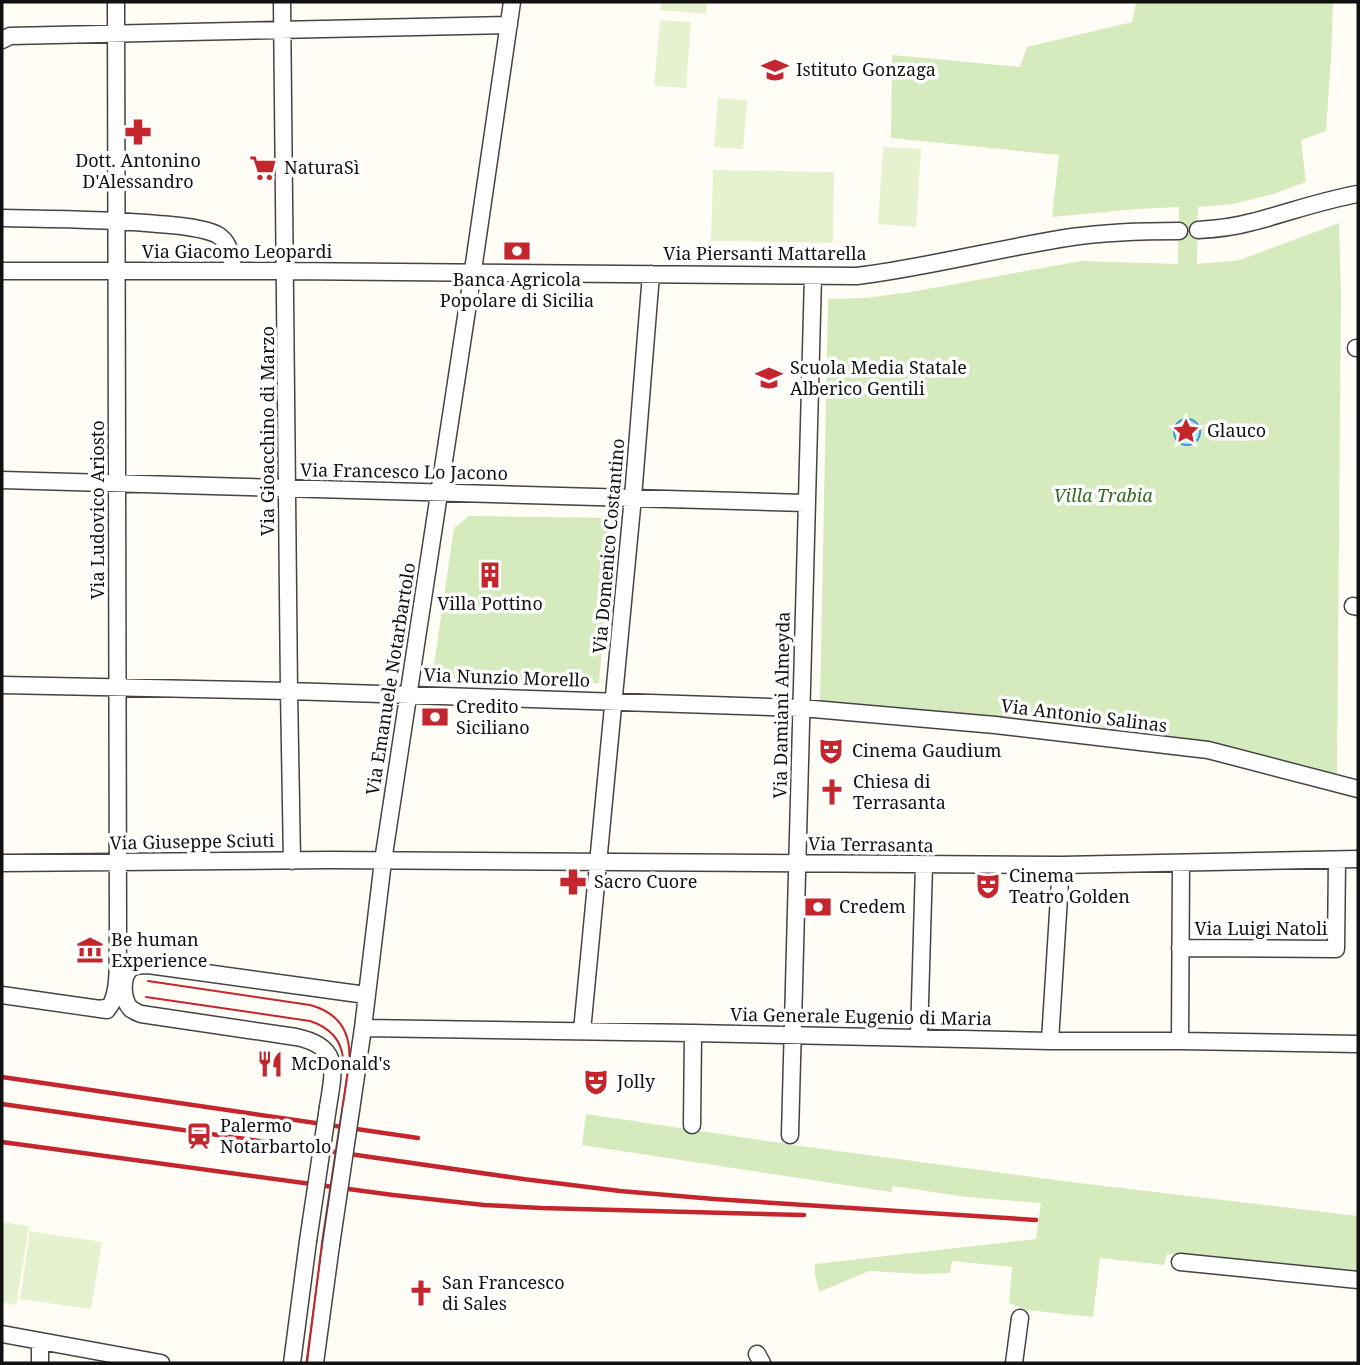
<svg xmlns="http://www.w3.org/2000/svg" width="1360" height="1365" viewBox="0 0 1360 1365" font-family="'Noto Serif',serif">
<rect width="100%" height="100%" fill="#fffdf5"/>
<path fill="#d5ebbd" d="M1136 2H1332L1333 4 1331 58 1326 131 1301 140 1306 182 1273 194 1233 204 1198 207 1197 264 1240 260 1339 223 1341 295 1337 775 1229 746 820 704 828 299 865 298 911 292 1081 261 1178 264 1179 207 1137 209 1052 217 1059 155 891 138 892 55 1020 67 1027 47 1132 22Z
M469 516 613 518 599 683 432 678 454 528Z
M586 1114 808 1147 1079 1183 1358 1216V1273L1167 1254 1164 1265 1100 1258 1093 1317 1027 1310 1009 1303 1012 1267 952 1261 950 1273 921 1274 869 1271 819 1292 815 1275V1264L1036 1239 1041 1203 966 1197 893 1186 891 1192 582 1145Z"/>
<path fill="#e6f2cf" d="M661 2H707L706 14 660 10Z
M660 20 691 22 686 88 654 86Z
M718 98 747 100 743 149 714 147Z
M883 147 921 149 916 227 878 224Z
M713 170 834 172 833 243 711 241Z
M2 1222 29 1226 16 1305 2 1302Z
M30 1231 102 1242 91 1309 20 1299Z"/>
<path fill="#b9e0f7" stroke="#3f96cf" stroke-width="2" d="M1174 432a13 13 0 1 1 26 0a13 13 0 1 1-26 0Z"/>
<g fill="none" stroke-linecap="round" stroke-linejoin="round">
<g stroke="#444" stroke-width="19">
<path id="minor" d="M282 2 289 691 292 861
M2 40 10 36 509 25
M2 218C54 219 106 219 158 224 173 225 202 228 216 234 230 241 232 257 233 271
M1198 230C1216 229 1234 227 1252 222 1288 213 1322 200 1358 194
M2 271H286L857 276C929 267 1000 248 1072 237 1108 232 1143 231 1179 231
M1356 348H1358
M2 480 805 503
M1353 606 1358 607
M2 685 289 691 802 708 995 725 1208 750 1358 789
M2 863 329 860 1061 865 1358 859
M1180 948 1336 949 1337 860
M2 995 107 1010
M99 1009 109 1007C121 993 117 952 118 933L116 2
M363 1028 693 1033 1050 1041H1180L1358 1044
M582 1031 633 497 651 274
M919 1037 924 865
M1050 1041 1061 865
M1180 1041 1181 863
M328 1107C334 1070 341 1046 296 1037L141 1014C138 1013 134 1011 131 1009 122 1000 121 978 130 969 135 965 142 965 148 965L366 995
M351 1110 363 1028 383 861 471 284 512 2
M692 1125 693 1033
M790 1135 813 276
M1180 1262 1358 1280
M2 1334 161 1363
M757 1354 762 1363
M40 1363V1342
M292 1363 308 1241
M315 1363 331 1245
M1014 1363 1020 1318"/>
</g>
<use href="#minor" stroke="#fff" stroke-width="16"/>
<path stroke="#c4262e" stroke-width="2" d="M148 981 310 1005C340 1013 352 1033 349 1064L322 1243 307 1363
M146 997 310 1021C328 1027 341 1039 343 1058"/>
<path stroke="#c4262e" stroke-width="4.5" d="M2 1077 418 1138
M2 1104 523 1179 620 1191 714 1199 1036 1220
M2 1142 393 1195 484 1205 541 1208 804 1215"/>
<g stroke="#444" stroke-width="19" stroke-linecap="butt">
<path id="minor-bridge" d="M308 1241 328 1107
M331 1245 351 1110"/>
</g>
<use href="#minor-bridge" stroke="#fff" stroke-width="16"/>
</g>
<defs>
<g id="school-bare" transform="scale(2.1)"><path d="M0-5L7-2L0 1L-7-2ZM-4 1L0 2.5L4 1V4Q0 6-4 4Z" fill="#c4262e" stroke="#fff" stroke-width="2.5" paint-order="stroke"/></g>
<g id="pharmacy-bare" transform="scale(2.1)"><path d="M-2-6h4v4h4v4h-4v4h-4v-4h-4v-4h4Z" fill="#c4262e" stroke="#fff" stroke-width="2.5" paint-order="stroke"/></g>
<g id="supermarket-bare" transform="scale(2.1)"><path d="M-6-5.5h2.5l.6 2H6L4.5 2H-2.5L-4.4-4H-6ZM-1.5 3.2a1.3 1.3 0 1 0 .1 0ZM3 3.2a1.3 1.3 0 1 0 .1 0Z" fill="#c4262e" stroke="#fff" stroke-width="2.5" paint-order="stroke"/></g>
<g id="bank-bare" transform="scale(2.1)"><path d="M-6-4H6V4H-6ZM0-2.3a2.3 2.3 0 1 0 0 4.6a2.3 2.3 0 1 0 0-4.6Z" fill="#c4262e" stroke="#fff" stroke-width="2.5" paint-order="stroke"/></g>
<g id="sight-bare" transform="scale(2.1)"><path d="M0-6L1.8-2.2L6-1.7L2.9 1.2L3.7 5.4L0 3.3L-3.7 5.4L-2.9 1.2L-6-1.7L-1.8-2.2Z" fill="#c4262e" stroke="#fff" stroke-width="2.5" paint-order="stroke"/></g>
<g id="building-bare" transform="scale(2.1)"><path d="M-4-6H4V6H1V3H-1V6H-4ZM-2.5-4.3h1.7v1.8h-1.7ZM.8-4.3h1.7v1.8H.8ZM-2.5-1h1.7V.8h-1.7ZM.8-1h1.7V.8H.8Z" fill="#c4262e" stroke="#fff" stroke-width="2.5" paint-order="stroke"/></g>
<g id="theatre-bare" transform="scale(2.1)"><path d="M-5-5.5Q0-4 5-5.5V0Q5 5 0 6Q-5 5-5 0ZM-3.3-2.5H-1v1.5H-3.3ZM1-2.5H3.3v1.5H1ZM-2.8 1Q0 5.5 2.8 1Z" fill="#c4262e" stroke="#fff" stroke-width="2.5" paint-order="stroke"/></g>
<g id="church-bare" transform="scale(2.1)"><path d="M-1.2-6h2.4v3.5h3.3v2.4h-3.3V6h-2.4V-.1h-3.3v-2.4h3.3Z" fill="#c4262e" stroke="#fff" stroke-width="2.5" paint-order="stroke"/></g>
<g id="museum-bare" transform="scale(2.1)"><path d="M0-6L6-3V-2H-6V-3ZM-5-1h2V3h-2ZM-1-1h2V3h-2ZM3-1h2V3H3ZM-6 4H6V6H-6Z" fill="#c4262e" stroke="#fff" stroke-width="2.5" paint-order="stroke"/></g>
<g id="restaurant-bare" transform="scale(2.1)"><path d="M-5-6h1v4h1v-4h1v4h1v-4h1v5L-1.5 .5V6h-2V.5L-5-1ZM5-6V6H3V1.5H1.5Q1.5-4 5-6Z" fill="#c4262e" stroke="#fff" stroke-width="2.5" paint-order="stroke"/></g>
<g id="station-bare" transform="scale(2.1)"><path d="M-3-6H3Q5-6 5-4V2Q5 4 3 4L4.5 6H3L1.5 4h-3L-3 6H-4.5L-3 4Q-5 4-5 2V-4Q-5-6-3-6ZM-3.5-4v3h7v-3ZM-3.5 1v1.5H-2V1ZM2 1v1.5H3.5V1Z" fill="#c4262e" stroke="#fff" stroke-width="2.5" paint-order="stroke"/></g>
</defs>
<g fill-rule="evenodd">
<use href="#school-bare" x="775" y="70"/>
<use href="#pharmacy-bare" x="138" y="132"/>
<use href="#supermarket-bare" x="263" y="168"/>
<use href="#bank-bare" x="517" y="251"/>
<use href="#school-bare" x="769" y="378"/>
<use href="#sight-bare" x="1186" y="431"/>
<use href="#building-bare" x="490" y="575"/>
<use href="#bank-bare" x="435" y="717"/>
<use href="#theatre-bare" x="831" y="751"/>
<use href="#church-bare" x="832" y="792"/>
<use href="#pharmacy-bare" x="573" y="882"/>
<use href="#theatre-bare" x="988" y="886"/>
<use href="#bank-bare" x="818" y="907"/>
<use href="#museum-bare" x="90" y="950"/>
<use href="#restaurant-bare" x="270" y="1064"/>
<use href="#theatre-bare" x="596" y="1082"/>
<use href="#station-bare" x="199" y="1136"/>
<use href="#church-bare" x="421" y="1293"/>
</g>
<g text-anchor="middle" stroke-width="7" stroke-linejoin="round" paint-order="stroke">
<g font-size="18" fill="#111" stroke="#fff" text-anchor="start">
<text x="796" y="76">Istituto Gonzaga</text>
<text x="138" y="167" text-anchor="middle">Dott. Antonino<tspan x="138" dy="21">D'Alessandro</tspan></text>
<text x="284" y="174">NaturaSì</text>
<text x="517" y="286" text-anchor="middle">Banca Agricola<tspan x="517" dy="21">Popolare di Sicilia</tspan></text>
<text x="790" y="374">Scuola Media Statale<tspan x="790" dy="21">Alberico Gentili</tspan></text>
<text x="1207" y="437">Glauco</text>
<text x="490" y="610" text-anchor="middle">Villa Pottino</text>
<text x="456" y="713">Credito<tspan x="456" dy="21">Siciliano</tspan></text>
<text x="852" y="757">Cinema Gaudium</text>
<text x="853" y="788">Chiesa di<tspan x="853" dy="21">Terrasanta</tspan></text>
<text x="1009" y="882">Cinema<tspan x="1009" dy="21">Teatro Golden</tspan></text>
<text x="594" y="888">Sacro Cuore</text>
<text x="839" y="913">Credem</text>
<text x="111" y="946">Be human<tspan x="111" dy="21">Experience</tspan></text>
<text x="291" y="1070">McDonald's</text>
<text x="617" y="1088">Jolly</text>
<text x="220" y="1132">Palermo<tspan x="220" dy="21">Notarbartolo</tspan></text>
<text x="442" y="1289">San Francesco<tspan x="442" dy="21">di Sales</tspan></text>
</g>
<g font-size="18" fill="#111" stroke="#fff">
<text x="237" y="258">Via Giacomo Leopardi</text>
<text x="765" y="260">Via Piersanti Mattarella</text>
<text transform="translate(268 431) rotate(-90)" y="6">Via Gioacchino di Marzo</text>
<text transform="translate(404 472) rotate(1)" y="6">Via Francesco Lo Jacono</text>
<text transform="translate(98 510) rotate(-90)" y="6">Via Ludovico Ariosto</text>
<text transform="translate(609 546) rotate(-85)" y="6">Via Domenico Costantino</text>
<text transform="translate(507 678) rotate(2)" y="6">Via Nunzio Morello</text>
<text transform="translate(391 679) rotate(-81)" y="6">Via Emanuele Notarbartolo</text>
<text transform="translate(782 705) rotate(-89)" y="6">Via Damiani Almeyda</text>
<text transform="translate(1084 716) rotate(7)" y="6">Via Antonio Salinas</text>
<text transform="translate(192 842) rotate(-1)" y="6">Via Giuseppe Sciuti</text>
<text transform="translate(871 845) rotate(1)" y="6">Via Terrasanta</text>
<text x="1261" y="935">Via Luigi Natoli</text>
<text transform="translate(861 1017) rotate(1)" y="6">Via Generale Eugenio di Maria</text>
</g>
<g font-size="18" font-style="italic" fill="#2f6b1f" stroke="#fff">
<text x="1103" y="502">Villa Trabia</text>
</g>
</g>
<rect width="1360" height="1365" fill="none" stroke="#111111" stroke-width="7"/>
</svg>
